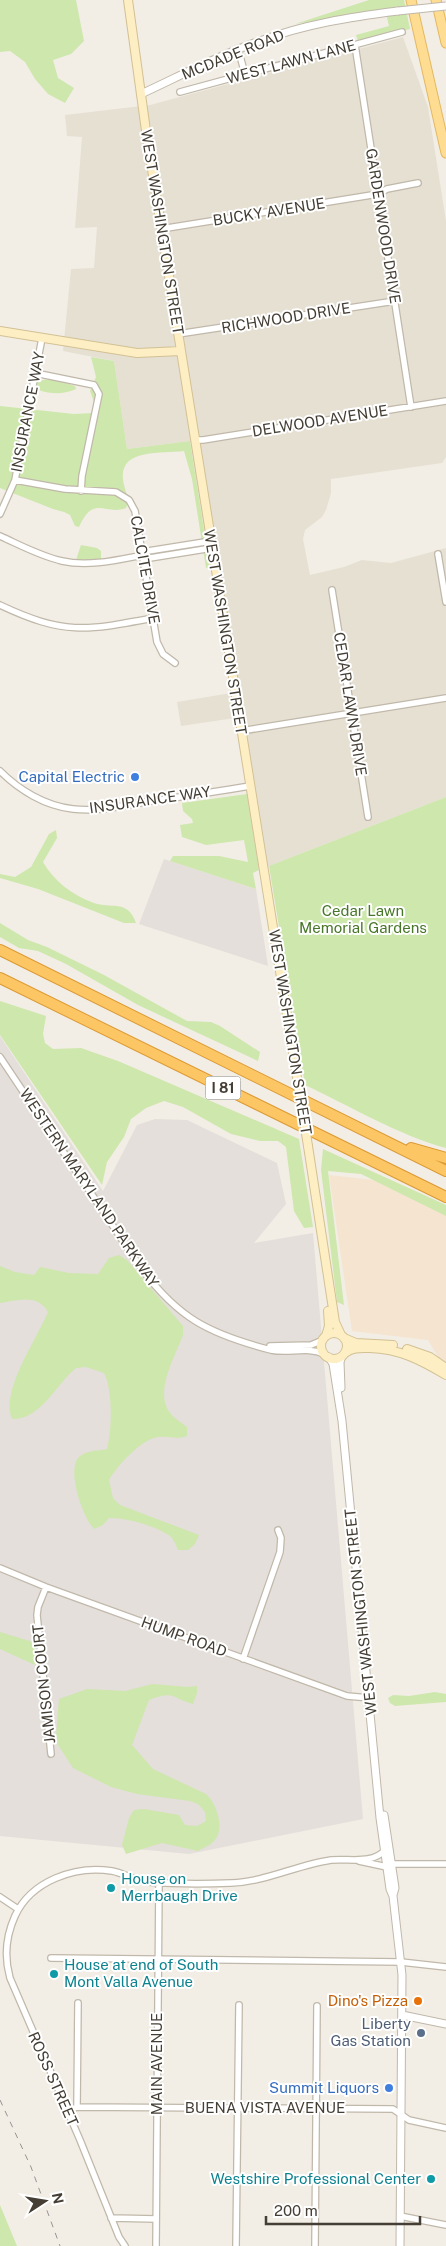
<svg xmlns="http://www.w3.org/2000/svg" width="446" height="2246" viewBox="0 0 446 2246" font-family="'Public Sans',sans-serif">
<rect width="100%" height="100%" fill="#f2eee5"/>
<path fill="#e6e0d3" d="M403 37 428 107 446 221V457L442 463 331 479V493L326 510 322 517 305 530 303 539 310 575 344 567 362 560 391 563 446 548V797L259 870 235 718 181 726 177 702 231 693 190 441 127 449 114 361 63 351 71 269 94 268 97 227 75 228 82 137 67 136 65 115 150 105Z"/>
<path fill="#f5e4cf" d="M329 1175 383 1181 446 1215V1370L428 1340 352 1331Z"/>
<path fill="#e4dfda" d="M164 859 256 889 268 966 139 924Z
M0 1036 103 1191 137 1125 155 1119 187 1120 277 1163 286 1204 254 1243 313 1233 363 1819 189 1854 0 1836Z"/>
<path fill="#cee7ad" d="M0 0H76L84 41 71 54 53 60 58 78 74 88 65 103 48 94 35 79 25 62 10 51 0 52Z
M369 0H404L410 29 358 41 356 35 389 26 385 9 295 24Z
M91 357 114 361 127 449 190 441 210 567 206 568 192 479 184 451C158 454 115 448 124 485 126 494 130 499 126 508 105 516 94 494 79 527L75 526 70 515 64 512 53 509 0 488V406L74 414 93 413 94 402 90 391 96 377Z
M54 379 75 386 76 389C64 395 44 395 32 386 37 379 46 380 54 379Z
M81 545 97 548 101 551V559L93 562 76 560Z
M247 794 259 870 253 873 256 889 170 861 173 856H219L248 862 244 840 206 845 182 837 180 825 193 823 192 819 183 811 182 803Z
M446 797V1148C398 1135 350 1106 305 1085L269 866Z
M56 830 57 838 43 862C54 881 72 895 94 903 111 909 128 899 136 923H124L38 889 0 878V874L15 877 31 867 49 834Z
M0 923 28 940 47 947 104 975 187 1021 211 1022 220 1026 260 1052 258 1061 138 1005 66 964 38 951 19 948 0 937Z
M0 1001 46 1016 43 1034 45 1043 53 1049 81 1048 118 1061 299 1139 313 1227 304 1228 294 1211 286 1147 278 1141H260L231 1134 183 1107 164 1101 146 1108 131 1119 124 1137 107 1162 102 1185 0 1035Z
M323 1149 446 1205V1216L361 1174 328 1171 344 1305 337 1302 321 1170Z
M119 1255 127 1260 183 1326V1335C175 1357 153 1393 171 1414 175 1419 182 1423 187 1427V1436C176 1440 170 1436 159 1437 142 1438 117 1466 109 1480L113 1498 120 1505 199 1535 195 1544 188 1550H178C175 1543 173 1537 167 1534 152 1525 127 1518 109 1518L103 1525 94 1529C83 1518 67 1472 78 1458 85 1450 98 1451 107 1449 112 1431 113 1389 104 1373L86 1367 76 1368C56 1384 41 1420 12 1419 0 1391 37 1339 48 1312 37 1293 17 1301 0 1303V1266L15 1272 34 1275 40 1267 69 1273 98 1274 109 1258Z
M0 1632 36 1643 35 1665 0 1649Z
M153 1684 187 1687 197 1686V1693L193 1704C171 1698 175 1690 149 1700L132 1745 153 1769 206 1794C216 1802 225 1828 215 1840 211 1845 203 1848 198 1851L162 1843 126 1854 122 1845 129 1818 134 1810 144 1809 179 1815 185 1825 197 1826 206 1821 205 1812 198 1804 190 1801 137 1794 111 1787 73 1768 58 1745 56 1736 59 1699 87 1689 125 1691Z
M435 1692 446 1694V1702L395 1706 390 1703 388 1698 393 1695 409 1696Z
M0 2205 17 2246H0Z"/>
<g fill="none" stroke-linecap="round" stroke-linejoin="round">
<g stroke="#c0b8aa" stroke-width="8">
<path id="minor" d="M355 45 411 407
M238 49 245 74
M180 92 402 32
M161 229 378 194 387 189 418 183
M178 334 395 301
M35 373 94 385 99 394 82 476 81 491
M195 440H203L446 401
M15 480 65 489 116 492 129 500 135 511 157 642 163 654 175 663
M0 514 15 480 42 338
M0 536C20 545 40 556 62 561 88 567 117 560 143 555L148 551 211 541
M438 554 446 602
M143 555 150 558 212 548
M332 590 368 817
M0 605C64 635 85 631 153 618
M241 731 446 698
M0 771C19 790 45 806 73 809 97 812 121 806 145 802 180 797 215 792 250 786
M0 1057 139 1265C177 1318 209 1334 271 1350 289 1354 307 1346 324 1354
M270 1346 311 1345 323 1340
M0 1568 46 1587 347 1696 370 1698
M46 1587 38 1607 37 1615 51 1754
M243 1659 280 1552 281 1538 278 1530
M359 1861 387 1867
M392 1864H446
M0 1897 18 1909
M51 1958 401 1962 446 1967
M77 2107 78 2003
M67 2111 77 2107 393 2109 409 2120 446 2128
M400 2216 446 2225
M111 2218 156 2219
M125 2246 119 2237 80 2140 10 1978C4 1957 6 1936 15 1916 31 1881 75 1865 112 1871 124 1873 135 1881 148 1882 175 1884 204 1884 231 1883 265 1882 297 1865 331 1860 348 1858 372 1865 385 1850
M156 2246 159 1882
M236 2246 239 2005
M315 2246 317 2006"/>
</g>
<g stroke="#c0b8aa" stroke-width="9">
<path id="tertiary" d="M141 94C180 76 219 55 260 41 305 24 351 17 398 11
M329 1357 333 1364 342 1421 380 1818 390 1889 393 1896 402 1975 400 2246
M341 1388 340 1362 342 1356
M384 1815 395 1888 393 1895
M402 2015 446 2024"/>
</g>
<g stroke="#d2c194" stroke-width="10">
<path id="secondary" d="M128 0 147 138 298 1084
M0 331 137 353 181 351
M308 1146 335 1322 341 1335
M321 1346a13 13 0 1 1 26 0a13 13 0 1 1-26 0Z
M326 1336 329 1326 328 1311
M344 1338 356 1343 393 1345
M407 1349 430 1357 446 1368
M345 1353C353 1347 360 1348 370 1348 400 1349 421 1360 446 1375"/>
</g>
<g stroke="#e3b962" stroke-width="11">
<path id="primary" d="M411 0 446 153
M436 0 446 43"/>
</g>
<g stroke="#dc9a35" stroke-width="12">
<path id="motorway" d="M0 950 446 1171
M0 978 446 1197
M411 1148 446 1158"/>
</g>
<use href="#minor" stroke="#fff" stroke-width="5.5"/>
<use href="#tertiary" stroke="#fff" stroke-width="7"/>
<use href="#secondary" stroke="#feeec3" stroke-width="8"/>
<use href="#primary" stroke="#fedc92" stroke-width="9"/>
<use href="#motorway" stroke="#fdc665" stroke-width="10"/>
<path stroke="#949494" stroke-width="1" stroke-dasharray="6 6" stroke-linecap="butt" d="M0 2100 31 2167 60 2246"/>
<g stroke="#c0b8aa" stroke-width="9" stroke-linecap="butt">
<path id="tertiary-bridge" d="M398 11 446 6"/>
</g>
<g stroke="#d2c194" stroke-width="10" stroke-linecap="butt">
<path id="secondary-bridge" d="M298 1084 308 1146"/>
</g>
<use href="#tertiary-bridge" stroke="#fff" stroke-width="7"/>
<use href="#secondary-bridge" stroke="#feeec3" stroke-width="8"/>
</g>
<g fill="#3f7fe0" stroke="#fff" stroke-width="2">
<circle cx="135" cy="777" r="5"/>
<circle cx="389" cy="2088" r="5"/>
</g>
<g fill="#0f9aa8" stroke="#fff" stroke-width="2">
<circle cx="111" cy="1888" r="5"/>
<circle cx="54" cy="1974" r="5"/>
<circle cx="431" cy="2179" r="5"/>
</g>
<circle fill="#e8710a" stroke="#fff" stroke-width="2" cx="418" cy="2001" r="5"/>
<circle fill="#5c6f8a" stroke="#fff" stroke-width="2" cx="421" cy="2033" r="5"/>
<g text-anchor="middle" stroke-width="4" stroke-linejoin="round" paint-order="stroke">
<rect fill="#fff" stroke="#7c7871" stroke-width="1" x="205.5" y="1076.5" width="35" height="23" rx="4"/>
<g font-size="14" font-weight="bold" fill="#443e34">
<text x="223" y="1093">I 81</text>
</g>
<g font-size="15" fill="#443e34" stroke="#fff">
<text transform="translate(233 55) rotate(-22)" y="5">MCDADE ROAD</text>
<text transform="translate(291 62) rotate(-15)" y="5">WEST LAWN LANE</text>
<text transform="translate(269 212) rotate(-9)" y="5">BUCKY AVENUE</text>
<text transform="translate(383 226) rotate(81)" y="5">GARDENWOOD DRIVE</text>
<text transform="translate(162 232) rotate(81)" y="5">WEST WASHINGTON STREET</text>
<text transform="translate(286 318) rotate(-9)" y="5">RICHWOOD DRIVE</text>
<text transform="translate(28 412) rotate(-79)" y="5">INSURANCE WAY</text>
<text transform="translate(320 421) rotate(-9)" y="5">DELWOOD AVENUE</text>
<text transform="translate(145 570) rotate(80)" y="5">CALCITE DRIVE</text>
<text transform="translate(225 632) rotate(81)" y="5">WEST WASHINGTON STREET</text>
<text transform="translate(350 704) rotate(81)" y="5">CEDAR LAWN DRIVE</text>
<text transform="translate(150 800) rotate(-8)" y="5">INSURANCE WAY</text>
<text transform="translate(290 1032) rotate(81)" y="5">WEST WASHINGTON STREET</text>
<text transform="translate(89 1188) rotate(56)" y="5">WESTERN MARYLAND PARKWAY</text>
<text transform="translate(361 1612) rotate(-96)" y="5">WEST WASHINGTON STREET</text>
<text transform="translate(184 1637) rotate(20)" y="5">HUMP ROAD</text>
<text transform="translate(44 1684) rotate(-96)" y="5">JAMISON COURT</text>
<text transform="translate(157 2064) rotate(-90)" y="5">MAIN AVENUE</text>
<text transform="translate(53 2079) rotate(66)" y="5">ROSS STREET</text>
<text x="265" y="2113">BUENA VISTA AVENUE</text>
</g>
<g font-size="15" fill="#366cbe" stroke="#fff" text-anchor="end">
<text x="125" y="782">Capital Electric</text>
<text x="379" y="2093">Summit Liquors</text>
</g>
<g font-size="15" fill="#487628" stroke="#fff">
<text x="363" y="916">Cedar Lawn<tspan x="363" dy="17">Memorial Gardens</tspan></text>
</g>
<g font-size="15" fill="#0d838f" stroke="#fff" text-anchor="start">
<text x="121" y="1884">House on<tspan x="121" dy="17">Merrbaugh Drive</tspan></text>
<text x="64" y="1970">House at end of South<tspan x="64" dy="17">Mont Valla Avenue</tspan></text>
<text x="421" y="2184" text-anchor="end">Westshire Professional Center</text>
</g>
<g font-size="15" fill="#c56008" stroke="#fff" text-anchor="end">
<text x="408" y="2006">Dino's Pizza</text>
</g>
<g font-size="15" fill="#4e5e75" stroke="#fff" text-anchor="end">
<text x="411" y="2029">Liberty<tspan x="411" dy="17">Gas Station</tspan></text>
</g>
</g>
<g transform="translate(45 2201) rotate(78)" stroke="#ffffff" stroke-width="4" paint-order="stroke">
<path d="M0-4L9 19L0 12L-9 19Z" fill="#443e34"/>
<text y="-8" font-size="14" font-weight="bold" text-anchor="middle" fill="#443e34">N</text>
</g>
<path d="M266 2216v8h154v-8" fill="none" stroke="#443e34" stroke-width="2.5"/>
<text x="274" y="2216" font-size="15" fill="#443e34" stroke="#ffffff" stroke-width="4" paint-order="stroke">200 m</text>
</svg>
